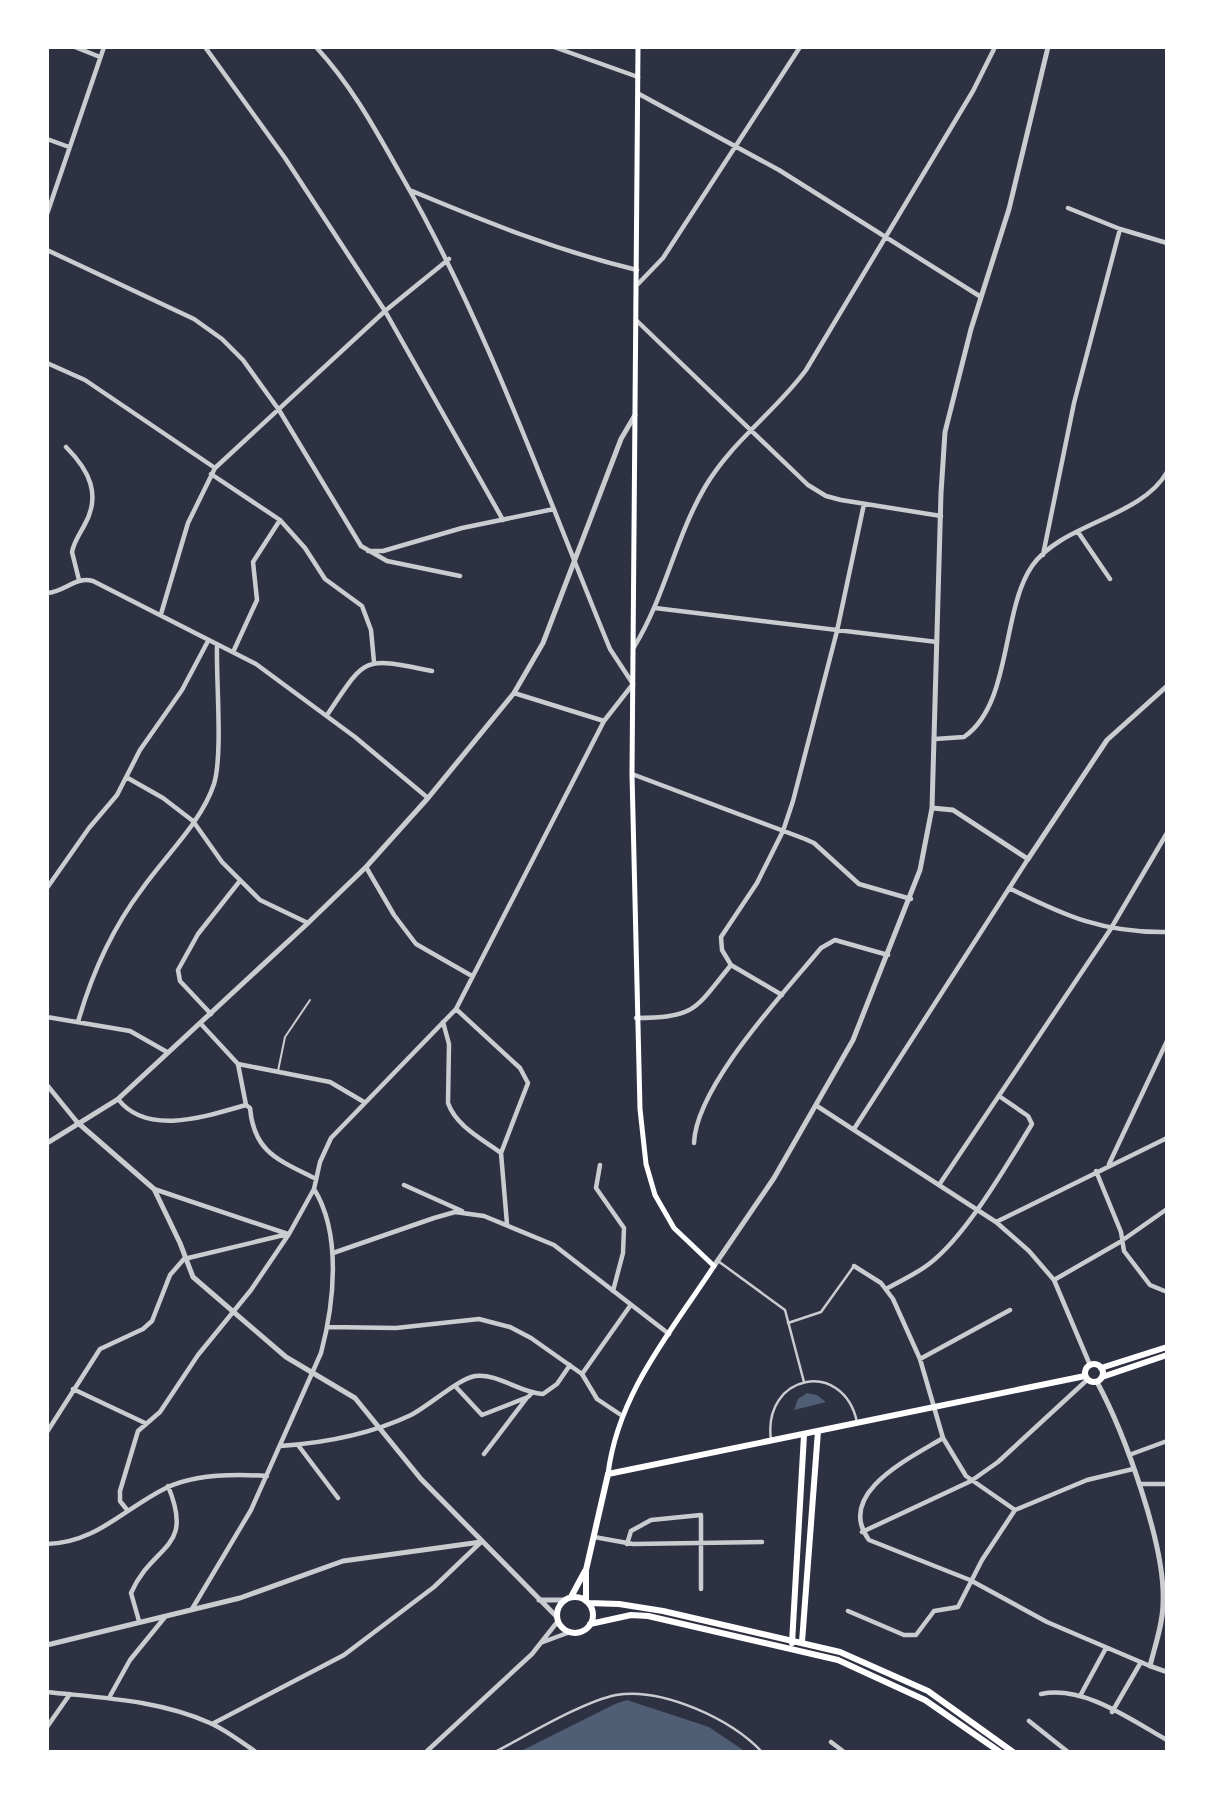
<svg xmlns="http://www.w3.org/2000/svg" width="1214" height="1799" viewBox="0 0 1214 1799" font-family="'Asap Condensed',sans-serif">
<rect width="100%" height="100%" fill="#2d3142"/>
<path fill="#4f5d75" d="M807 1393 817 1395 826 1402 794 1410 798 1399Z
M627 1700 709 1727 746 1752H519L615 1704Z"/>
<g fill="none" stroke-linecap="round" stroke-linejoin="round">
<path stroke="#caccd0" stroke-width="2" d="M278 1071 285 1037 310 1000"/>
<path stroke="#caccd0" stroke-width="2.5" d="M718 1261 785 1310 804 1382
M788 1323 821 1312 854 1266
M771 1440C762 1374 843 1358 857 1422
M495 1752C528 1735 582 1702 616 1695 662 1687 731 1719 762 1752"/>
<path stroke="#caccd0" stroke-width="4.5" d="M75 47 100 57
M205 47 285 158 385 311 503 520
M554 47 638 77
M639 94 779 170 981 297
M47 139 69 147
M412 191C489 223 555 250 637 270
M1068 208 1120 229 1167 243
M47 214 104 47
M47 250 194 319 222 339 243 360 279 410 361 546 387 561 460 576
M638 284 663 258 800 47
M637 321 808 485 826 496 841 500 941 516
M47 363 85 380 215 468
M66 447C89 470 102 495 84 526 79 535 74 542 72 552L79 580
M211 474 280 520 305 548 325 579 362 606 371 630 374 662
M1078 532 1110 579
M368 551H383L462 528 554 509
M1043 555 1074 403 1120 229
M47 593C65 592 75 576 93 581L256 664 355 737 428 798
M655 608 937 642
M161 614 188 523 215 468 385 311 449 259
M634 647C665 597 675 538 705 487 732 441 775 412 806 370L973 91 995 47
M234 650 257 600 253 562 280 520
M514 693 604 721
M327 715C367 656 361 657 432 671
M935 739 964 737C1012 704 1001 611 1032 566 1062 523 1141 518 1167 472
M632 774 805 839 814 843 859 884 911 899
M126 777 163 798 193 821 222 862 260 900 308 923
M366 867 394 915 416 944 472 976
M47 888 89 828 117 795 140 750 182 690 208 641
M1009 888C1065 916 1103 933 1167 932
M782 995 731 965 722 950 721 937 757 883 783 831 793 801 837 631 864 504
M456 1009 520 1068 528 1083 501 1153 507 1224
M211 1014 180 981 178 970 198 934 239 882
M47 1017 130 1031 167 1052
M636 1018C697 1017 694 1010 731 965
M78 1022C92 973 111 930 142 889 165 856 201 823 214 784 223 754 216 681 217 646
M443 1022 449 1044 448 1103C456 1126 482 1139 501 1153
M201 1024 238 1064 246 1105 250 1108C254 1153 279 1160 316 1179
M238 1064 330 1082 364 1102
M47 1085 77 1122
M118 1099C147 1137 207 1116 246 1105
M817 1106 996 1222 1029 1251 1054 1280 1090 1365
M854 1129 1028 859
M694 1143C696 1086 784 993 821 948L835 940 888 955
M1109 1164 1167 1041
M600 1165 596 1188 624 1228 623 1253 613 1291
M1096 1171 1121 1232 1124 1251 1150 1285 1167 1292
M404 1185 462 1211
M939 1185 1110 930 1167 833
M154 1189 288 1234
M996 1222 1167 1138
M333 1253 434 1218 455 1212 484 1216 554 1245 669 1334
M854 1266 881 1283 893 1299 920 1359 943 1438 966 1476 1015 1510
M1054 1280 1120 1242 1167 1209
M886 1289C900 1281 916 1274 929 1264 965 1237 1005 1168 1029 1129L1032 1124 1028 1116 999 1096
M328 1327 396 1328 479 1319 510 1327 531 1338 582 1374 597 1399 621 1415
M920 1359 1010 1310
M582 1374 630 1306
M456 1387 482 1415 528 1397 532 1393
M73 1389 145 1423
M47 1432 100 1349 143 1329 152 1321 170 1275 184 1259 288 1234
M943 1438C912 1457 834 1493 869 1540L970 1580 1047 1622 1150 1666
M298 1445 338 1498
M280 1446C324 1443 371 1434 411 1415 429 1406 458 1379 475 1376 498 1373 520 1393 543 1394L557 1384 570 1365
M484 1454 526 1399
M1129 1455 1167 1441
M1139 1484H1167
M1015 1510 1087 1480 1133 1469
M128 1511 120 1501V1491L138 1431 160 1412 198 1355 251 1290 289 1234 314 1189
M862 1532 971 1481 998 1462 1087 1380
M594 1537 633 1544 762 1542
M47 1544C96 1543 125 1508 166 1488 194 1474 237 1474 267 1476
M627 1544 631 1531 651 1520 701 1515V1589
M192 1609 251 1510 321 1353C334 1304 342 1234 314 1189L320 1162 331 1138 456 1009 604 721 633 684 610 649C544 489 487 325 401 175 375 129 352 86 316 47
M848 1611 904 1635H916L934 1611 958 1607 982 1560 1015 1510
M139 1621 131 1593C153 1543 195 1551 168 1486
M543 1642 570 1632
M47 1692C103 1698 159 1700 210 1723 226 1730 241 1742 256 1752
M1041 1694C1084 1685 1131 1720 1167 1740
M110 1696 130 1660 165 1617
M1080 1696 1106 1648
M1112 1712 1141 1662
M1029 1721 1068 1752
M212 1724 344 1655 434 1587 481 1542
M47 1727 70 1694
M831 1742 844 1752
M426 1752 532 1654 558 1621"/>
<path stroke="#caccd0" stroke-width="5" d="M932 808 953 810 1028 859 1107 740 1167 686
M77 1122 154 1189 180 1243 193 1277 286 1357 355 1398 421 1479 557 1617
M47 1143 118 1099 308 923 366 867 428 798 514 693 543 643 621 439 635 415
M714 1266 774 1178 853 1040 920 870 932 808 941 493 945 432 971 329 1009 209 1048 47
M1097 1382C1124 1432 1166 1546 1163 1603 1163 1624 1155 1645 1150 1666L1167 1672
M539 1600H565
M47 1645 240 1598 343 1561 481 1542"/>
<path stroke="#fff" stroke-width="5" d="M608 1474C618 1393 671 1332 714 1266L674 1228 655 1195 646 1164 640 1109 632 774 638 47"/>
<path stroke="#fff" stroke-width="6" d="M1085 1373a9 9 0 1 1 18 0a9 9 0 1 1-18 0Z
M1101 1368 1167 1347
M1102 1377 1167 1355
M571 1597 585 1571
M557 1615a18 18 0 1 1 36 0a18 18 0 1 1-36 0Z
M586 1601V1570L608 1474 1085 1376
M589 1603 619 1604 663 1611 840 1652 928 1691 1013 1752
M590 1624 631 1615 648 1616 838 1660 925 1700 1000 1752
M802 1642 818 1431
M792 1643 804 1435"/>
</g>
<rect width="1214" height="1799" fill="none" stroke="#ffffff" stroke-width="98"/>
</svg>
